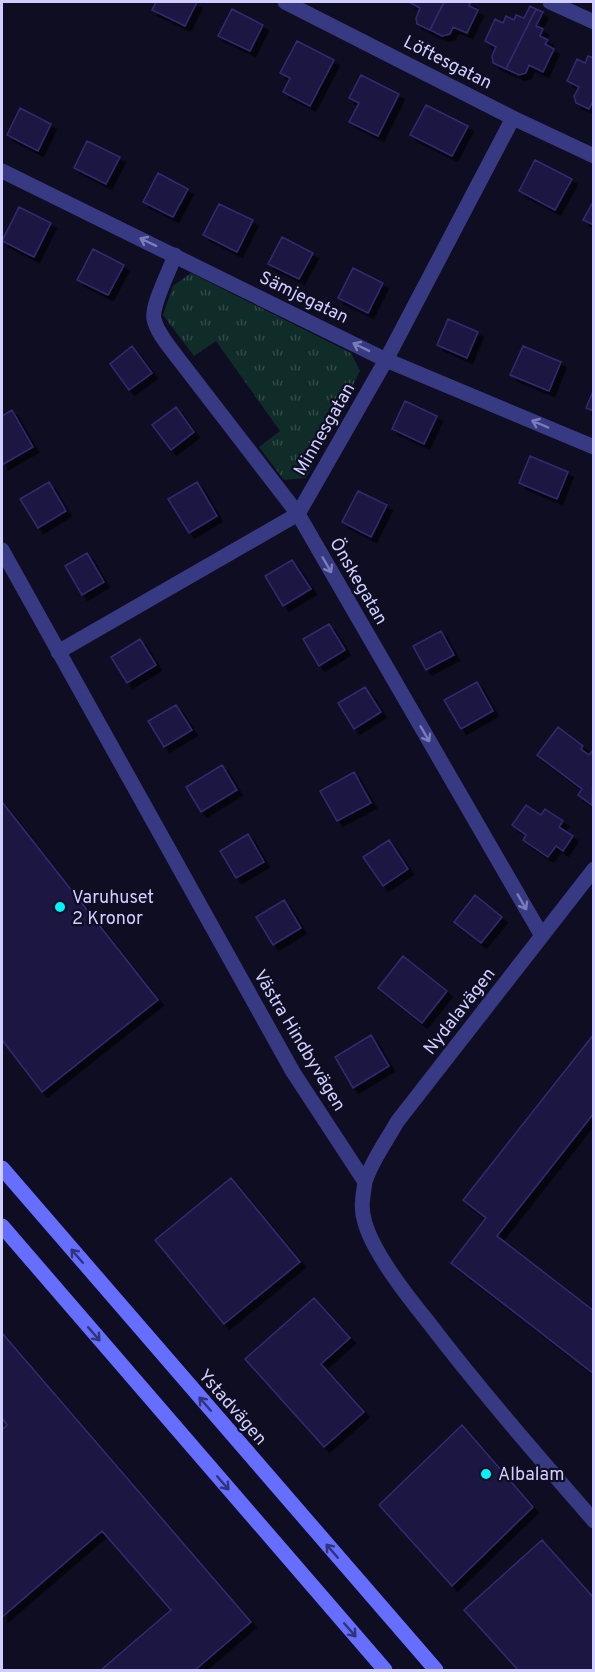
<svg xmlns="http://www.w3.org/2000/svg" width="595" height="1672" viewBox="0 0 595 1672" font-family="Overpass,sans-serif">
<defs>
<pattern id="grass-tufts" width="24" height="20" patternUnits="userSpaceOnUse" patternTransform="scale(1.5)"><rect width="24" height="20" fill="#102c29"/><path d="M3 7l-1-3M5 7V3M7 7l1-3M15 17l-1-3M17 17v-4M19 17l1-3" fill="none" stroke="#324949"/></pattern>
<filter id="shadow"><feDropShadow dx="5.5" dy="5.5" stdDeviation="0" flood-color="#0009"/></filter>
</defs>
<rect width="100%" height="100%" fill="#0f0d22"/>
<path fill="url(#grass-tufts)" d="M191 273 351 353 360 371 306 478 284 480 259 447 280 431 216 341 194 356 163 315 173 286Z"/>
<path fill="#1e1943" stroke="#322a70" stroke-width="1.5" filter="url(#shadow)" d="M156 2H197L185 26 152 10Z
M409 2H444L430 30 417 24 416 18 420 8Z
M444 2H471L469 6 478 10 467 33 453 27 450 34 442 36 430 30Z
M530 6 536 9 506 69 493 63 492 56 496 47 485 41 495 19 503 23 506 16 514 20 516 15 524 18Z
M232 9 263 25 250 51 218 36Z
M536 9 543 12 536 26 543 29 540 36 548 40 545 44 554 49 543 72 529 65 526 73 519 75 506 69Z
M297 41 334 60 310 106 283 92 290 78 280 73Z
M588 56 594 58V99L589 109 576 103 574 96 579 87 567 81 577 59 585 63Z
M361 75 399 94 378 136 349 122 359 103 349 98Z
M426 105 468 126 452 156 410 135Z
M20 108 51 124 38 151 7 135Z
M87 141 120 157 106 184 74 168Z
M535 160 572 179 555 210 519 191Z
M158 173 188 189 173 217 143 202Z
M594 200V225L583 220Z
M219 204 253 220 237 252 203 235Z
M19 207 51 223 34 257 2 241Z
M282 237 313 253 299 279 268 264Z
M93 249 124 265 108 295 77 280Z
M353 268 383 283 368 313 338 298Z
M448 319 478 332 467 358 437 345Z
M132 346 152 373 129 390 110 364Z
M523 346 561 362 549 391 510 375Z
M594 389V411L586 408Z
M405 401 437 416 424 444 392 429Z
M176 407 194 432 171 450 152 425Z
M12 410 33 447 2 465V416Z
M530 456 568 472 557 499 519 483Z
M49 482 66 511 38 528 20 499Z
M197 482 217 516 189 533 168 499Z
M358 491 387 505 371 537 342 522Z
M87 553 104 582 82 595 65 566Z
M292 560 311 589 283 606 265 576Z
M329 624 345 650 319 666 303 639Z
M441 631 454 655 426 670 413 646Z
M140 639 156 665 127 683 111 657Z
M477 682 493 711 461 729 444 700Z
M365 687 381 712 354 729 338 703Z
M176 705 192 730 164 747 148 721Z
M558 727 583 746 581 749 589 755 594 749 592 805 578 795 582 789 537 755Z
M222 765 237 790 201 812 186 787Z
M354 772 371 803 337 821 320 791Z
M2 802 158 1000 42 1092 2 1040Z
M526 805 541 815 545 809 563 821 559 827 573 836 563 851 556 846 548 857 523 840 526 835 512 825Z
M248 834 264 862 236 878 220 851Z
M389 840 408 869 383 886 363 857Z
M475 895 502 917 481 943 454 922Z
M284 900 301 928 273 945 256 917Z
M403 956 447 991 422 1023 378 988Z
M594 1034V1113L497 1236 594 1311V1374L451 1263 486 1218 463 1200Z
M371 1035 389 1066 353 1088 335 1057Z
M231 1178 300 1262 224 1324 155 1240Z
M314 1298 350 1338 321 1364 364 1412 324 1447 245 1359Z
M2 1333 251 1622 195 1670H101L171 1610 102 1531 2 1617V1430L7 1425 2 1418Z
M462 1425 533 1507 452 1586 379 1505Z
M542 1540 594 1598V1670H518L464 1610Z"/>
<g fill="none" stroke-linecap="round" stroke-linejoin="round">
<path stroke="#373a82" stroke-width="15" d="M285 2 513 118 594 156
M550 2 594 22
M2 171 386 360 594 447
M175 255C170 270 151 306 154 319 157 333 169 346 177 357L298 514 542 936
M2 550 293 1072 365 1182C363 1196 360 1208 365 1223 374 1254 408 1297 429 1323 481 1391 537 1455 594 1521
M58 652 298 514 386 360 513 118
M365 1182C372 1160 386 1142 397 1122L594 869"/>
<path stroke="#656eff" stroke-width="15" d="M2 1168 436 1670
M2 1226 385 1670"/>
</g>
<defs><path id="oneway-shaft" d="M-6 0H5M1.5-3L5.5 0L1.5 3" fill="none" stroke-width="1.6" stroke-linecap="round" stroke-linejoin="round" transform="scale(1.5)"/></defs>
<g stroke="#7b7dba">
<use href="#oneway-shaft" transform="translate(148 242) rotate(-154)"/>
<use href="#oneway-shaft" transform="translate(361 347) rotate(-154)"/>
<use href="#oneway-shaft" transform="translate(540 424) rotate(-157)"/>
<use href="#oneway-shaft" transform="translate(327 565) rotate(60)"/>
<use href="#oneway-shaft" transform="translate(425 734) rotate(60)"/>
<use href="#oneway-shaft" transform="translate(522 902) rotate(60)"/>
</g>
<g stroke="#31347a">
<use href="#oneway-shaft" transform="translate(77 1256) rotate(-131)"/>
<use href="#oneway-shaft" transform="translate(94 1334) rotate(49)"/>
<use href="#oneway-shaft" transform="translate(205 1404) rotate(-131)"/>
<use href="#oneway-shaft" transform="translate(223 1483) rotate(49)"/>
<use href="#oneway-shaft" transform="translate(332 1551) rotate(-131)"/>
<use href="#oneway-shaft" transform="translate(350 1630) rotate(49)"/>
</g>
<g fill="#00f4f9" stroke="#0f0d22" stroke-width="2">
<circle cx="60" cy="907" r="6"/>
<circle cx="486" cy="1474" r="6"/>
</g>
<g text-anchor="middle" stroke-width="4.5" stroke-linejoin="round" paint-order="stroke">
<g font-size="18" fill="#cfceff" stroke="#0f0d22">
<text transform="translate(448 62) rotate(27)" y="6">Löftesgatan</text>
<text transform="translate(304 297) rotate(26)" y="6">Sämjegatan</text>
<text transform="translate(324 429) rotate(-60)" y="6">Minnesgatan</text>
<text transform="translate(359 581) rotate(60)" y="6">Önskegatan</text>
<text transform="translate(459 1011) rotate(-52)" y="6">Nydalavägen</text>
<text transform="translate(300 1040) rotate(59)" y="6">Västra Hindbyvägen</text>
<text transform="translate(233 1407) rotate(49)" y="6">Ystadvägen</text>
</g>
<g font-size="18" fill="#cfceff" stroke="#0f0d22" text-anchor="start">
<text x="72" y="903">Varuhuset<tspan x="72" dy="21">2 Kronor</tspan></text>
<text x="498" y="1480">Albalam</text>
</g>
</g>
<rect width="595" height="1672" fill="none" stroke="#cfceff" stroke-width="6"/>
</svg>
